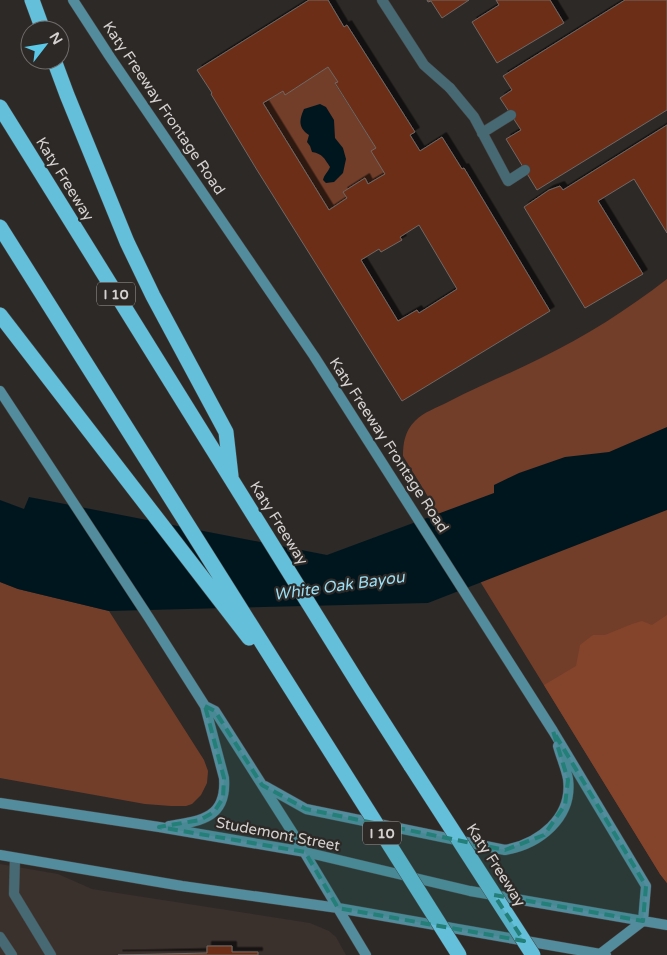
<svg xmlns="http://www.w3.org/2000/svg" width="667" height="955" viewBox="0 0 667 955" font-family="'Varela Round',sans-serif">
<defs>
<filter id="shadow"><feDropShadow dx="4.5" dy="-4.5" stdDeviation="0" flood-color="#0009"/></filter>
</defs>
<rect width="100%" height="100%" fill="#2d2927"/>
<path fill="#3a302c" d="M0 864 58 874 92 889 310 923 329 931 336 937 346 955H0Z"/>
<path fill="#723e29" d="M328 67 338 82 335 84 376 148 385 174 368 184 364 178 343 192 347 198 329 210 263 103 283 91 285 94Z
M667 279V883L660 874 403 456C403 443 405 431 415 421 424 412 436 408 448 402 478 386 510 374 541 358 586 336 627 310 667 279Z
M0 582 18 589 109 611 204 760 208 771 207 783 201 795 192 804 186 806H171L145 804 0 778Z"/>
<path fill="#84442b" d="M667 615V883L660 874 544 685 576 666 580 645 593 635H605L632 624 642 621 652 625Z"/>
<path fill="#00161e" d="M320 104 326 107 334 120 335 138 343 148 346 159 343 173 334 182 326 183 323 180C324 175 328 172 330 167 324 158 323 154 312 152L310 146 307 142 309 135C298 128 299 120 304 109Z
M667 427V510L428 603 109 611 18 589 0 582V500L24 509 29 497 327 555 494 493V485L519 473 565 457 609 452Z"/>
<path fill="#6c2e15" stroke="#6e6967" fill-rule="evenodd" filter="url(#shadow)" d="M309 0H328L344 27 347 25 415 132 410 135 420 151 442 137 462 169 464 168 550 311 402 401 257 170 211 94 212 93 197 70ZM328 67 338 82 335 83 376 148 371 151 385 174 368 184 365 178 343 192 347 198 329 210 263 103 283 91 285 95ZM419 225 457 289 419 313 417 310 398 321 361 260 379 249 381 252 402 240 400 237Z
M427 0H469L442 18 431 1 428 2Z
M496 0H550L564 23 497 63 472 22 499 5Z
M625 0H667V110L537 190 506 139 521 130 500 98 512 90 503 76Z
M667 125V233L634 179 598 201 643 274 585 308 524 207 549 190 560 186 563 190Z
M207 946H232V952H258V955H118L207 953Z"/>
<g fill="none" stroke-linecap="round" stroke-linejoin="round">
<g stroke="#484442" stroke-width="11">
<path id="lane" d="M450 88 474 117 508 181 525 170
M482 133 511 115
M15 858 14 894 51 955
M0 937 12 955"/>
</g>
<g stroke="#484442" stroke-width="11">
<path id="street" d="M382 0 424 65 450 88"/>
</g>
<g stroke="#484442" stroke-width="11">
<path id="secondary" d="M73 0 110 57 314 356 553 731 646 886 643 921
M0 391 149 618 205 706 215 711 294 835 366 955
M265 786 306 809 505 850C539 844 573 818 568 779 566 768 561 757 558 746
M0 803 159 827 305 852 470 891 667 925
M169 826C201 821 227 818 224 778L205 706
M0 855 182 886 338 908 606 955
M600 954 643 921"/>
</g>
<g stroke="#484442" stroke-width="16">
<path id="highway" d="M32 0 43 30
M54 60 67 95 127 242 153 296 226 432 231 476
M0 107 363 691 411 766
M0 227 305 711
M0 315 249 638"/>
</g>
<use href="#lane" stroke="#466974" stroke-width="10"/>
<use href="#street" stroke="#466974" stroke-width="10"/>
<use href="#secondary" stroke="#538c9d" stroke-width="10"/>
<use href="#highway" stroke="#63bfda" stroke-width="15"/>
<g stroke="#484442" stroke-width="16" stroke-linecap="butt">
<path id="highway-bridge" d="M305 711 459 955
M411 766 533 955"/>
</g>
<use href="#highway-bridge" stroke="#63bfda" stroke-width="15"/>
</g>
<path fill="#237f78" fill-opacity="0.2" stroke="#237f78" stroke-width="4" stroke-dasharray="10 6" stroke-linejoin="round" d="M205 706 215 711 262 785 306 809 505 850 544 835 565 805 568 780 553 731 646 886 643 921 494 895 524 941 338 908 305 852 159 827 200 820 214 812 223 798 224 778Z"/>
<g text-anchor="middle" stroke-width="4.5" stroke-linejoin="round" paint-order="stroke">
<g fill="#2d2927" stroke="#a29f9d" stroke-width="1">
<rect x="97" y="282.5" width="38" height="23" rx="4"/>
<rect x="363" y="821.5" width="38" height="23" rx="4"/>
</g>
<g font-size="14" font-weight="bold" fill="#d4d1d0">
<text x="116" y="299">I 10</text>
<text x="382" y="838">I 10</text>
</g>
<g font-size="15" fill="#d4d1d0" stroke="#2d2927">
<text transform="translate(164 108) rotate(56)" y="5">Katy Freeway Frontage Road</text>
<text transform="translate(65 179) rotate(58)" y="5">Katy Freeway</text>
<text transform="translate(389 445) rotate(57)" y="5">Katy Freeway Frontage Road</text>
<text transform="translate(279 523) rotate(58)" y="5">Katy Freeway</text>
<text transform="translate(278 834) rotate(11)" y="5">Studemont Street</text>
<text transform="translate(496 865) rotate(57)" y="5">Katy Freeway</text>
</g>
<g font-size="16" font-style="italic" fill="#9adff5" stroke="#2d2927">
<text transform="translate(339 585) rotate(-8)" y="6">White Oak Bayou</text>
</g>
</g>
<g transform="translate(45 45) rotate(59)"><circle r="24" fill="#2d2927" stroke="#706c6b"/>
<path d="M0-4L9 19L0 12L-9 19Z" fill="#5bc8e7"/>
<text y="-8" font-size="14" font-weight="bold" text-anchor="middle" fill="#d4d1d0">N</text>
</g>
</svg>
